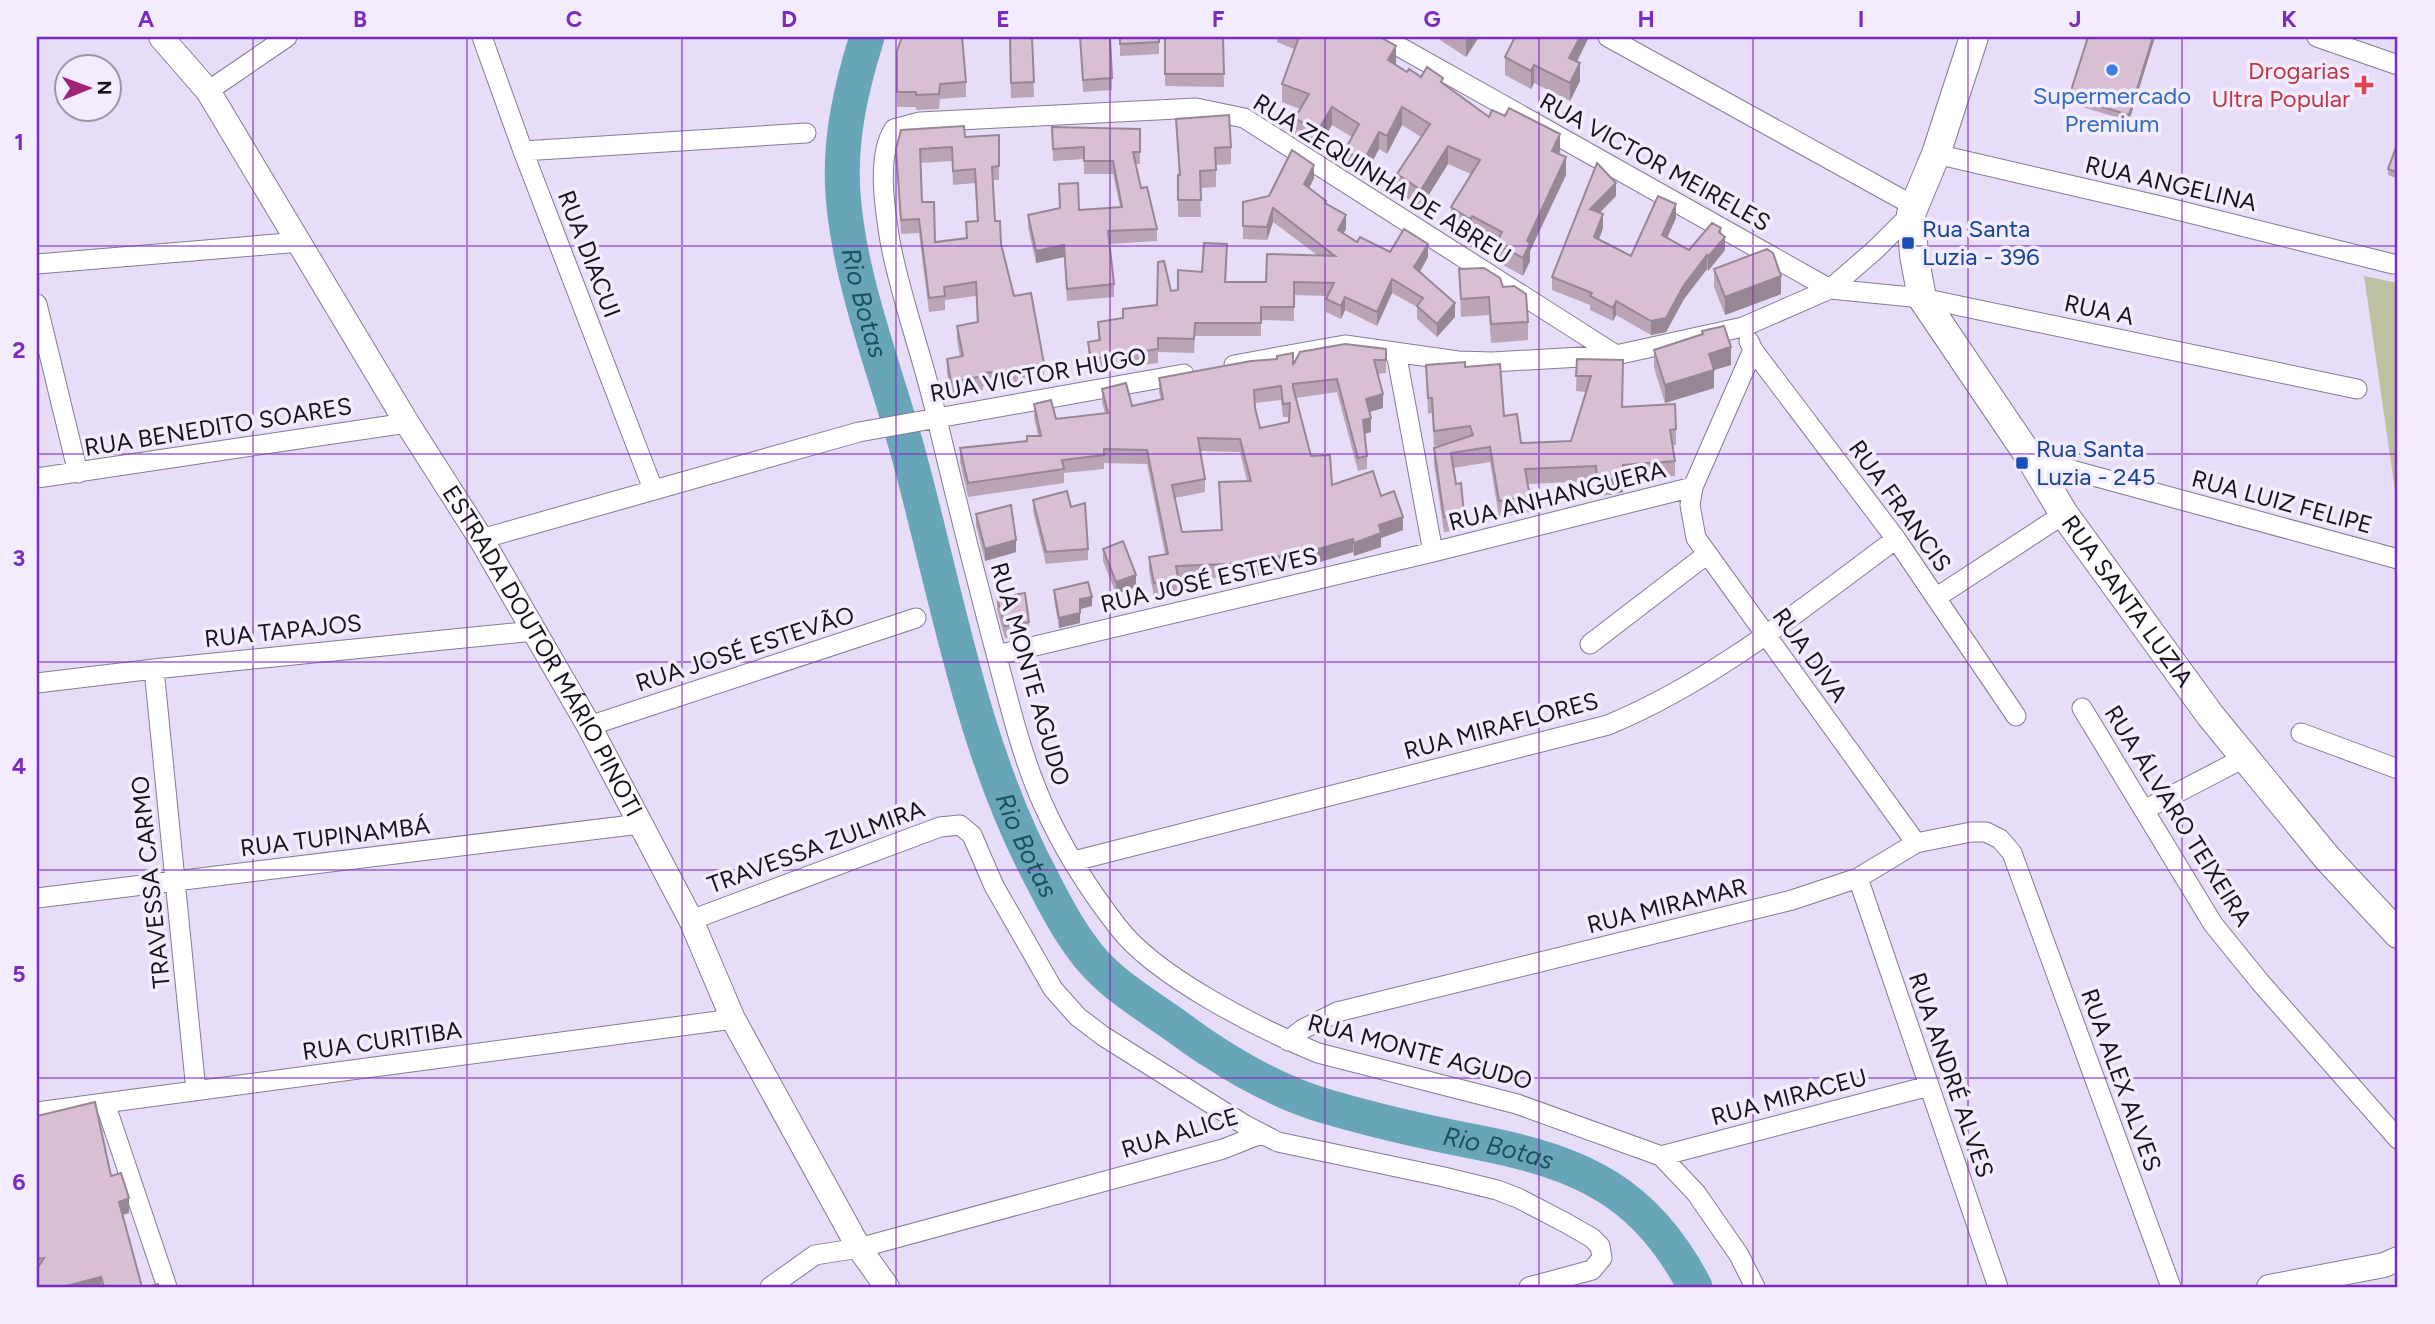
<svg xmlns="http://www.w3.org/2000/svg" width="2435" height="1324" viewBox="0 0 2435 1324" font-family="Figtree,sans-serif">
<rect width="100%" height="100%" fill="#e8ddf9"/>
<path fill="#bdc0a1" d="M2364 276 2398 283V511Z"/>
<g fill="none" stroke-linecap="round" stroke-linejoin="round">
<path stroke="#69a5b9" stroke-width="35" id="s1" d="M867 37C851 88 839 140 843 194 849 280 886 372 909 456 948 599 972 749 1043 881 1054 903 1066 926 1081 946 1102 977 1133 996 1163 1017 1180 1028 1195 1041 1212 1051 1247 1074 1285 1094 1325 1106 1376 1121 1429 1133 1481 1143 1582 1163 1646 1192 1695 1287"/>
<g stroke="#857a94" stroke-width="21">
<path id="minor" d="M482 37 523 151 653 489
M1382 37 1830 289 1922 298 2357 389
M1608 37 1914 206
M2317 37 2398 65
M208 91 287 37
M523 151 806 133
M1936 154 2165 207 2393 264
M37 264 300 242
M37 304 78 473
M1749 341 1753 350 1896 539 2016 716
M1753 350 1693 487 1690 505 1696 538 1916 843
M1396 352 1433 552
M1616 355 1244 118 1196 108 920 122 894 129C876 156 885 210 890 241 901 301 924 359 937 419 955 495 974 570 994 646 1008 698 1020 752 1042 802 1061 845 1089 890 1118 927 1156 977 1260 1029 1318 1053L1517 1104 1661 1156 1696 1193 1739 1255 1755 1287
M1234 365 1345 345 1458 361 1492 362 1616 355 1743 327 1830 289 1876 249 1911 214
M2031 459 2398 559
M37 478 407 423
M481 539 859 432 1184 374
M1937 597 2064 514
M1590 644 1706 555
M997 655 1433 552 1693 487
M154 669 196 1091
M37 683 154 669 534 631
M2082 708 2213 924 2260 982 2398 1139
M589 726 916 618
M2301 733 2398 769
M2144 810 2244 758
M1074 861 1608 725C1714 681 1804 607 1896 539
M1858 878 1998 1287
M37 898 640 824
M691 920 940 827 960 825 972 835 994 886 1053 989 1078 1017 1103 1036 1245 1125 1278 1142 1444 1177 1497 1190 1518 1198 1566 1223 1592 1238 1600 1246 1602 1258 1592 1270 1529 1287
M1288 1041 1303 1029 1337 1012 1792 900 1858 878 1916 843 1971 832H1986L2000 839 2012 853 2171 1287
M105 1103 167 1287
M37 1112 733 1019
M1661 1156 1929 1086
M770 1287 815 1255 859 1248 1223 1149 1261 1134"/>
</g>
<g stroke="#857a94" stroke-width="26">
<g id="tertiary">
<path id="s2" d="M161 37 208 91 407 423 481 539 589 726 691 920 733 1019 859 1248 887 1287"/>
<path d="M2269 1287 2384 1265 2398 1259"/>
</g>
</g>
<g stroke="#857a94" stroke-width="30">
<g id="secondary">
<path id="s3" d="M1974 37 1936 154 1911 214 1914 255 1922 298 2031 459 2064 514 2210 715 2328 859 2398 934"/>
</g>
</g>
<use href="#minor" stroke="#fff" stroke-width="19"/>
<use href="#tertiary" stroke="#fff" stroke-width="24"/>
<use href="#secondary" stroke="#fff" stroke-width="28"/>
</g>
<path fill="#baa4b5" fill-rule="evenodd" d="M1009 37H1032L1034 97 1011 98Z
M1080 37 1112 78V90L1083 92Z
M1120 37H1159V54L1120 56Z
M1165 37 1192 38 1223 37 1224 87 1165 86Z
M1277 37H1380L1395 65 1407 72 1443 83 1489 117 1560 151 1559 154 1566 175 1530 251V261L1523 276 1496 261V247L1472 233 1470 237 1451 225V207L1471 174 1448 164 1421 207 1397 192V174L1421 137 1402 125 1387 154 1379 149 1363 179 1345 168V150L1352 137 1332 125 1317 150 1295 136V118L1300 109 1282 102V84L1294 49 1277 42Z
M1440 37H1479L1466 57 1440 40Z
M1589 37 1577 62 1580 81 1570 101 1534 83 1531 89 1505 75V57Z
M2088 37H2155L2129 121 2069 103V97Z
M897 51 966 82V97L940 99 939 109 916 110V107H897Z
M1176 119 1231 147V164L1216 165V187L1200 188 1201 217H1178V175H1179Z
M1052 127 1140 129V164H1135L1141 188 1157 229V241L1109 244 1114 284V297L1067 301 1064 257 1036 263 1028 227V215L1060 208 1059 184 1079 210 1120 207 1113 174H1084V159L1053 161Z
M999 135V180H993L995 221 1014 296 1044 364V378L1027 379V384L983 386V390L951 396 947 373V359L960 357 957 340V326L977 322 976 296 945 300V310L929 312 919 233 901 234 896 149 965 137ZM952 161 953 185 975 183 977 221 966 222V238L935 242 922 202 921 163Z
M2398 142V179L2388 175V169Z
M1597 163 1616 196 1600 213 1603 228 1599 240 1631 256 1676 218 1667 238 1689 250 1721 234 1725 250 1708 271 1707 269 1684 299 1666 332 1651 335 1616 315 1613 321 1590 310V305L1552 290V277Z
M1314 178 1309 188 1326 204 1346 229 1343 234 1357 242 1390 252 1428 257 1420 272 1455 317 1437 337 1417 319V307L1392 293 1377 326 1345 310 1341 319 1326 312V299L1328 296 1294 295V321L1261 320V336H1195L1194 353 1158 352V363L1091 372 1088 355V342L1098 341V322L1123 318V309L1157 305 1171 291 1178 290 1202 272 1227 258 1226 282H1266L1317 255 1273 222 1267 240 1243 239V202L1269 196Z
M1459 269 1503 287 1528 322V340L1491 343 1489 315 1461 317Z
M1714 269 1781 294 1725 315 1714 287Z
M1702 331 1731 365 1714 370V388L1665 403 1654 368V350L1702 335Z
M1577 359 1622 407 1676 429V445H1673L1675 461V476L1623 481V492L1609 495 1597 496 1596 481 1528 484 1530 497V512L1499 517 1490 462 1453 468 1456 484 1464 514V530L1444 532 1434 464V448L1443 445 1434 446 1432 413 1428 414 1426 365 1465 367 1504 416 1521 443 1571 441 1586 392 1576 391Z
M1386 360V373L1378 374 1383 408 1369 412 1371 432 1365 434 1367 456V469L1358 471 1337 392 1296 398 1311 456 1332 485 1381 496 1403 530 1381 538V547L1354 556 1353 552 1297 569 1296 564 1257 576 1178 580V591L1154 596 1149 571V557L1165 554 1147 464 1104 463V469L1064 473V483L968 497 960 462V448L1027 441 1038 436 1034 417V404L1056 419 1105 413 1102 402V389L1132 406 1161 400 1159 392V378L1293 365ZM1281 400 1283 417H1289V422L1260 428 1255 403ZM1200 451 1240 452 1247 481 1219 482 1221 530 1182 532 1175 498 1205 492V479Z
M1033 500 1071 507 1088 549V560L1046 564 1033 511Z
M976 514 1016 552 985 561 976 526Z
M1103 549 1136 587 1116 594 1103 561Z
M1054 590 1092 606 1080 609V623L1059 628 1054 599Z
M997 598 1029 622V634L1005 638 997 610Z
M37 1116 111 1176 129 1213 122 1215 142 1287H37Z"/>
<path fill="#978694" d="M1467 37H1479L1466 57V39Z
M1580 37H1589L1569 76V58Z
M2153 37H2155L2129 121V115Z
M1396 46V64L1388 78V60Z
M1580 63V81L1570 101V83Z
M1534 65V83L1531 89V71Z
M1332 107V125L1317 150V132Z
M1402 107V125L1387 154V136Z
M1379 132V149L1363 179V162Z
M1560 134V151L1552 169V151Z
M1448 146V164L1421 207V190Z
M1566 157V175L1530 251V261L1523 276V258L1527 241Z
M1314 165V178L1304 198V184Z
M1616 183V196L1590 222V209Z
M1676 204V218L1662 249V235Z
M1273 208V222L1267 240V227Z
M1603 214V228L1594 251V237Z
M1346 215V229L1338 244V230Z
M1472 216V233L1470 237V219Z
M1721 228V241L1725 237V250L1708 271V257Z
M1428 244V257L1414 281V267Z
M1064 245V257L1036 263V251Z
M1707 255V269L1684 299 1666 332 1651 335V321L1684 285Z
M1781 276V294L1725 315V297Z
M1392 279V293L1377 326V312Z
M1345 297V310L1341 319V306Z
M1616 301V315L1613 321V308Z
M1455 303V317L1437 337V324Z
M1731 347V365L1714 370V388L1665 403V385L1709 354Z
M1383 394V408L1366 413V399Z
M1371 418V432L1363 434V420Z
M1623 476V492L1609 495V480Z
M1403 517V530L1381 538V547L1354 556V543L1379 525Z
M1353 539V552L1297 569V555Z
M1016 540V552L985 561V549Z
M1296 551V564L1257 576V563Z
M1136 575V587L1116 594V582Z
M1092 597V606L1080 609V599Z
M1080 613V623L1059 628V618Z
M129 1198V1213L119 1216V1202Z
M101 1277V1287H62Z"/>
<path fill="#d8bfd3" stroke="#978694" stroke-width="2" fill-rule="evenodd" d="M902 37H962L966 82 940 84 939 94 916 95V92H897V51Z
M1010 37H1032L1034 82 1011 83Z
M1080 37H1110L1112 78 1083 80Z
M1120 37H1159V42L1120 44Z
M1165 37H1192V38L1223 37 1224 74H1165Z
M1299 37H1380L1396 46 1388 60 1407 72 1409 69 1421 77 1427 67 1443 78 1441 82 1489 117 1492 110 1505 116 1509 108 1560 134 1552 151 1566 157 1527 241 1530 243 1523 258 1496 244 1502 232 1472 216 1470 219 1451 207 1480 160 1448 146 1421 190 1397 174 1430 124 1402 107 1387 136 1379 132 1363 162 1345 150 1359 124 1332 107 1317 132 1295 118 1309 94 1282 84Z
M1515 37H1580L1569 58 1580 63 1570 83 1534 65 1531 71 1505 57Z
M2088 37H2153L2129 115 2069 97Z
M1229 115 1231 147 1215 148 1216 170 1200 171 1201 200H1178V175H1180L1176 119Z
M964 126 965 137 999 135V166L992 167 995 221H1000L1001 244 1014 296 1031 293 1044 364 1026 365 1027 370 982 373 983 376 951 382 947 359 963 356 957 326 978 322 976 282 944 287 945 296 929 298 919 219 901 220 896 149 901 130ZM952 147 953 171 975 169 978 221 966 222 967 238 935 242 934 202H922L920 149Z
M1052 127 1140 129V152H1133L1141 188 1147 187 1157 229 1108 231 1114 284 1067 289 1064 245 1036 251 1028 215 1060 208 1059 184 1078 183 1079 210 1122 207 1113 161H1084V147L1053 149Z
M2398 142V173L2388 169Z
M1292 150 1314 165 1304 184 1326 201 1325 203 1346 215 1338 230 1357 242 1360 237 1390 252 1404 229 1428 244 1414 267 1455 303 1437 324 1417 306 1423 298 1392 279 1377 312 1345 297 1341 306 1326 299 1334 283 1294 282V307H1261V323H1195L1194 339 1158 338V349L1091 359 1088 342 1100 340 1098 322 1123 318V309L1157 305 1158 262 1164 261 1171 291 1178 290V270L1202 272 1204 243 1227 244 1225 282H1266L1267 254 1335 256 1273 208 1267 227 1243 226V202L1269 196Z
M1597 163 1616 183 1590 209 1603 214 1594 237 1631 256 1658 196 1676 204 1662 235 1689 250 1712 223 1721 228 1719 232 1725 237 1708 257 1707 255 1684 285 1666 318 1651 321 1616 301 1613 308 1590 296 1592 293 1552 277Z
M1767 249 1773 253 1781 276 1725 297 1714 269Z
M1484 268 1500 278 1503 287 1514 286 1526 294 1528 322 1491 324 1489 297 1461 299 1459 269Z
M1724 326 1731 347 1709 354 1714 370 1665 385 1654 350 1703 334 1702 331Z
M1345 344 1386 349V360H1374L1383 394 1366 399 1371 418 1363 420 1367 456 1358 458 1337 379 1293 384V387L1311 456 1330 455 1332 485 1373 471 1381 496 1394 491 1403 517 1379 525 1381 533 1354 543 1353 539 1297 555 1296 551 1257 563 1176 566 1178 578 1154 583 1149 557 1168 554 1147 450 1104 449V455L1062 460 1064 469 968 483 960 448 1027 441V436H1041L1034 404 1051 400 1056 419 1108 413 1102 389 1126 383 1132 406 1163 399 1159 378 1251 361 1277 359V356L1293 353V365L1300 352ZM1281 386 1283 404 1290 403 1289 422 1260 428 1255 408 1254 390ZM1198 438 1240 439 1251 481 1219 482 1222 530 1182 532 1172 485 1205 479Z
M1577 359 1623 360 1622 407 1675 404 1676 429 1670 430 1675 461 1623 465V476L1609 480 1597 481 1596 466 1525 469 1530 497 1499 501 1490 447 1451 453 1456 484 1461 483 1464 514 1444 517 1434 448 1473 435 1470 426 1434 431 1432 398H1428L1426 365 1465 362V367L1500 364 1504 416 1517 414 1521 443 1571 441 1591 376H1576Z
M1067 491 1071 507 1085 503 1088 549 1046 552 1033 500Z
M1011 505 1016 540 985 549 976 514Z
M1123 541 1136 575 1116 582 1103 549Z
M1088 582 1092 597 1080 599V613L1059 618 1054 590Z
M1025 593 1029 622 1005 626 997 598Z
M95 1102 111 1176 121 1173 129 1198 119 1202 142 1287H104L101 1277 62 1287H37V1269L44 1258 37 1259V1116Z
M158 1284 159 1287H147Z"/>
<path fill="none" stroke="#7b2cbf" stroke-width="2" stroke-opacity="0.55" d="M253 37V1287M467 37V1287M682 37V1287M896 37V1287M1110 37V1287M1325 37V1287M1539 37V1287M1753 37V1287M1968 37V1287M2182 37V1287M37 246H2398M37 454H2398M37 662H2398M37 870H2398M37 1078H2398"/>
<circle fill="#3f7fe0" stroke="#f3ecfe" stroke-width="2.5" cx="2112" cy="70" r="7"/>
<path fill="#e0444e" stroke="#f3ecfe" stroke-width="2.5" d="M2360.5 74.5h7v7h7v7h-7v7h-7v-7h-7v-7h7z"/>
<g fill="#1a4fb4" stroke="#f3ecfe" stroke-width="2.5">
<rect x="1901" y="236" width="14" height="14" rx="3.5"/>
<rect x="2015" y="456" width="14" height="14" rx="3.5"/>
</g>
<g text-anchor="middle" stroke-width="7" stroke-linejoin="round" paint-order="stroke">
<g font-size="24" fill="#be3a42" stroke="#f3ecfe" text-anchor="end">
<text x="2350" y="79">Drogarias<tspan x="2350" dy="28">Ultra Popular</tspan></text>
</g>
<g font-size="24" fill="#366cbe" stroke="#f3ecfe">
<text x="2112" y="104">Supermercado<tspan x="2112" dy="28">Premium</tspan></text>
</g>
<g font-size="24" fill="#18131d" stroke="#f3ecfe">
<text transform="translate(1655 162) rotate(29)" y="8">RUA VICTOR MEIRELES</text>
<text transform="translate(1382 179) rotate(32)" y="8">RUA ZEQUINHA DE ABREU</text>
<text transform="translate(2171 184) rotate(13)" y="8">RUA ANGELINA</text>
<text transform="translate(589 254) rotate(69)" y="8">RUA DIACUI</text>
<text transform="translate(2099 310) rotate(12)" y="8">RUA A</text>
<text transform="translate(1038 375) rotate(-10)" y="8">RUA VICTOR HUGO</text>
<text transform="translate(218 427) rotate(-9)" y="8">RUA BENEDITO SOARES</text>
<text transform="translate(1557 496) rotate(-14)" y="8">RUA ANHANGUERA</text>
<text transform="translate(2282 502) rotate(15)" y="8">RUA LUIZ FELIPE</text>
<text transform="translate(1900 506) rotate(54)" y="8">RUA FRANCIS</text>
<text transform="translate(1209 580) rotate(-13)" y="8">RUA JOSÉ ESTEVES</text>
<text dy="8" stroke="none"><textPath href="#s3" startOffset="639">RUA SANTA LUZIA</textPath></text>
<text transform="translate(283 631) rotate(-6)" y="8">RUA TAPAJOS</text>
<text transform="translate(745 649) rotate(-18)" y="8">RUA JOSÉ ESTEVÃO</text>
<text dy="8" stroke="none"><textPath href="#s2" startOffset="724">ESTRADA DOUTOR MÁRIO PINOTI</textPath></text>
<text transform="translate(1810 655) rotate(54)" y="8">RUA DIVA</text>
<text transform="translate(1030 674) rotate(74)" y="8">RUA MONTE AGUDO</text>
<text transform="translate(1501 726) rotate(-15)" y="8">RUA MIRAFLORES</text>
<text transform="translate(2178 816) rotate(58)" y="8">RUA ÁLVARO TEIXEIRA</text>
<text transform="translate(335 837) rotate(-7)" y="8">RUA TUPINAMBÁ</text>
<text transform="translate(816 847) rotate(-20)" y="8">TRAVESSA ZULMIRA</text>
<text transform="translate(151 882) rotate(-96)" y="8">TRAVESSA CARMO</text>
<text transform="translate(1667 906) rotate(-14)" y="8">RUA MIRAMAR</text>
<text transform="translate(382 1041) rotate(-8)" y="8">RUA CURITIBA</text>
<text transform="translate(1420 1052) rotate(15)" y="8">RUA MONTE AGUDO</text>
<text transform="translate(1951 1075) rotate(71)" y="8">RUA ANDRÉ ALVES</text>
<text transform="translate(2121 1080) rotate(70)" y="8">RUA ALEX ALVES</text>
<text transform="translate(1789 1097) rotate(-15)" y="8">RUA MIRACEU</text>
<text transform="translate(1180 1133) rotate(-17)" y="8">RUA ALICE</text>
</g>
<g font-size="24" fill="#164399" stroke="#f3ecfe" text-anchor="start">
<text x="1922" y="237">Rua Santa<tspan x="1922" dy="28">Luzia - 396</tspan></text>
<text x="2036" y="457">Rua Santa<tspan x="2036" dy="28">Luzia - 245</tspan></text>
</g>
<g font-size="26" font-style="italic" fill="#1c4f5e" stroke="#f3ecfe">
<text dy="9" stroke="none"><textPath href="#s1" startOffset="271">Rio Botas</textPath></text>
<text dy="9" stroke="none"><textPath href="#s1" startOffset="838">Rio Botas</textPath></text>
<text dy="9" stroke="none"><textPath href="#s1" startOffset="1426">Rio Botas</textPath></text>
</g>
</g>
<rect width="2435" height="1324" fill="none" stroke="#f3ecfe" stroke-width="77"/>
<g transform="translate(88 88) rotate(89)"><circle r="33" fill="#f3ecfe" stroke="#9b95a4" stroke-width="2"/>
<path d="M0-5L12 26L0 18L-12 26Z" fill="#a02378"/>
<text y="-10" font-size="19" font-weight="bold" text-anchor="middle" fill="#18131d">N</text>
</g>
<rect x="38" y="38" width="2358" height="1248" fill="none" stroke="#7b2cbf" stroke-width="2.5"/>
<g font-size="23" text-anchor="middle" font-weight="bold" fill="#7b2cbf">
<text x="146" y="27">A</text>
<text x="360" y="27">B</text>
<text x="574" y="27">C</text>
<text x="789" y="27">D</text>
<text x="1003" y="27">E</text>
<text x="1218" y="27">F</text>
<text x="1432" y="27">G</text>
<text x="1646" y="27">H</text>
<text x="1861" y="27">I</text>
<text x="2075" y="27">J</text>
<text x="2289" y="27">K</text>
<text x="19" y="150">1</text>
<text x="19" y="358">2</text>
<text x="19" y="566">3</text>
<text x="19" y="774">4</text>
<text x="19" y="982">5</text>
<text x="19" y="1190">6</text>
</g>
</svg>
